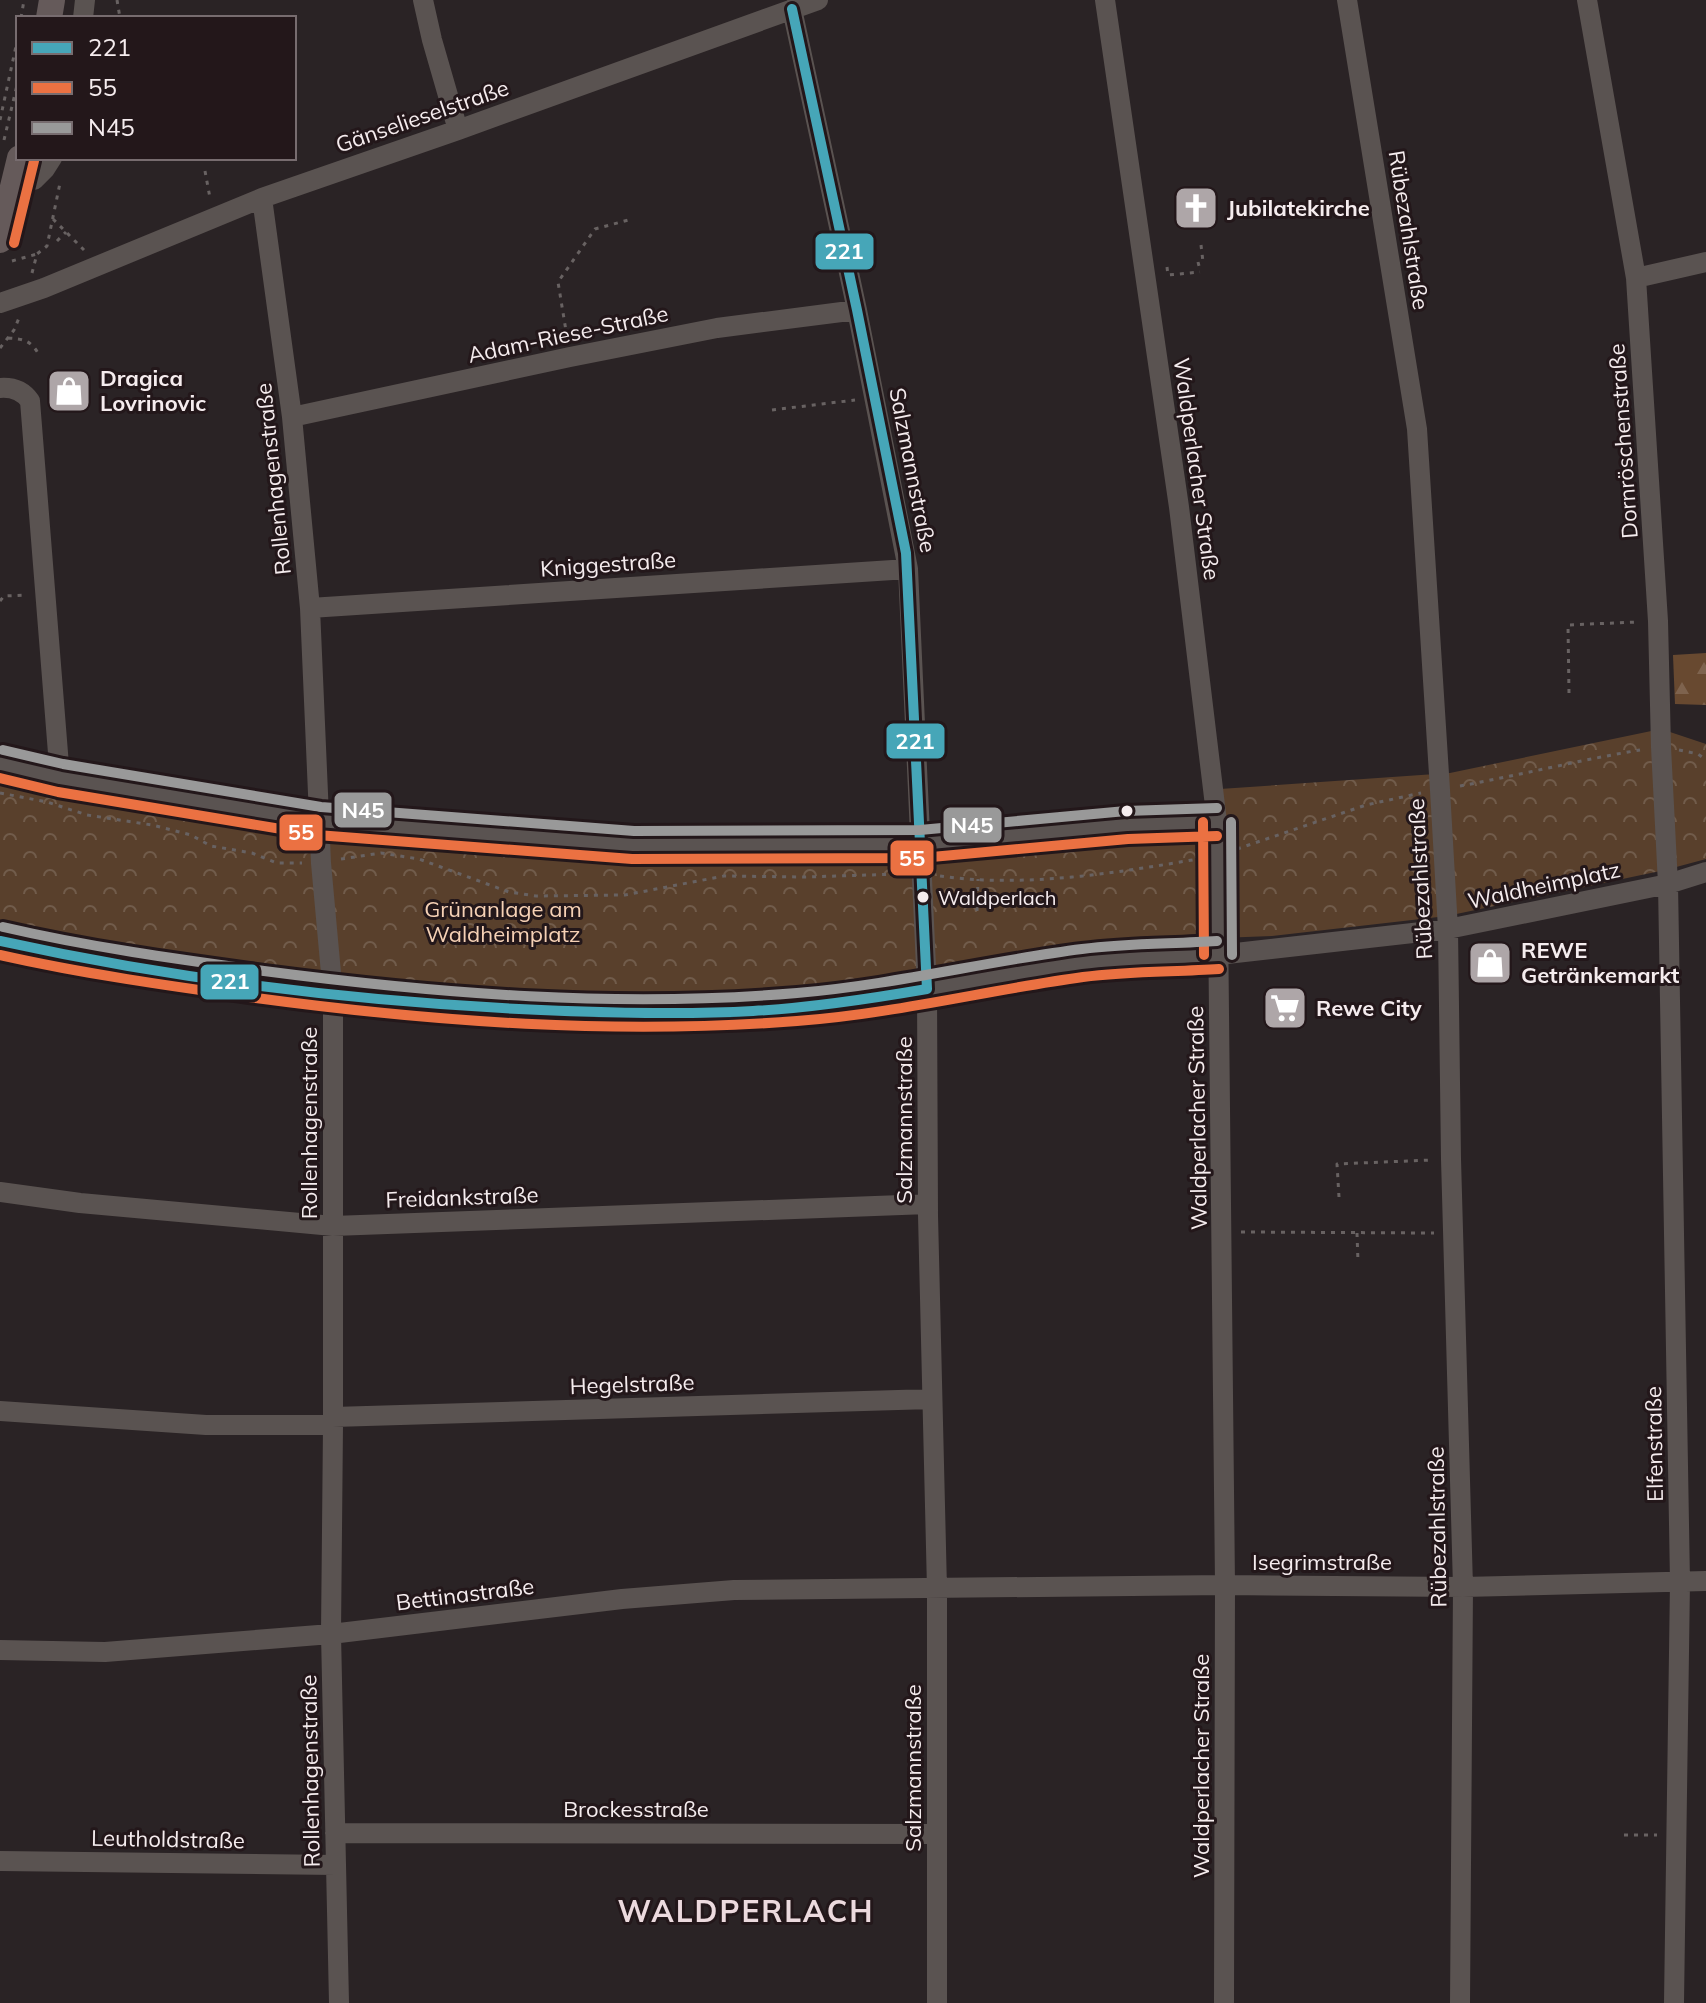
<svg xmlns="http://www.w3.org/2000/svg" width="1706" height="2003" viewBox="0 0 1706 2003" font-family="Mulish,sans-serif">
<defs>
<pattern id="forest-firs" width="22" height="20" patternUnits="userSpaceOnUse" patternTransform="scale(2)"><rect width="22" height="20" fill="#684930"/><path d="M5 1l3.5 6h-7zM16 11l3.5 6h-7z" fill="#7e634e"/></pattern>
<pattern id="park-crowns" width="20" height="18" patternUnits="userSpaceOnUse" patternTransform="scale(2)"><rect width="20" height="18" fill="#59402c"/><path d="M2 6a3 3 0 1 1 6 0M12 15a3 3 0 1 1 6 0" fill="none" stroke="#715c4b"/></pattern>
</defs>
<rect width="100%" height="100%" fill="#2a2325"/>
<path fill="url(#forest-firs)" d="M1706 653V705L1675 704 1673 655Z"/>
<path fill="url(#park-crowns)" d="M1661 729 1706 744V859L1665 870 1447 916 1272 936 1219 938 1083 952 796 996 676 1001 514 999 347 985 189 964 39 939 0 930V777L39 786 298 829 631 855 899 852 947 853 1223 834 1220 789 1450 773Z"/>
<g fill="none" stroke-linecap="round" stroke-linejoin="round">
<path stroke="#686262" stroke-width="3" stroke-dasharray="4 6" stroke-linecap="butt" d="M117 0 120 18
M21 18 24 0
M0 120 18 37
M4 140 18 81
M205 171 210 198
M53 219 84 250
M57 241 66 232
M1201 245 1203 262
M12 261 37 254
M1198 262 1200 270
M1167 267 1168 275 1200 272
M32 273 37 254 47 246 60 183
M567 337 558 282 595 229 632 219
M8 338C23 339 30 340 38 353
M0 348 14 330 19 318
M772 410 855 400
M0 601 4 596 26 595
M1569 693 1568 625 1637 622
M1679 750 1698 754 1706 760
M1460 786C1520 775 1580 760 1640 750
M0 793 47 802 87 815 152 825 191 835 211 846 252 853 277 863H302
M1237 849 1366 805 1421 793
M341 859 381 853 419 859 509 892 536 896 625 895 724 876 806 877 900 874
M940 876C1024 888 1116 873 1198 859
M977 911 978 879
M1339 1197 1337 1164 1432 1160
M1241 1232 1434 1233
M1357 1233 1358 1262
M1624 1835H1657"/>
<path stroke="#5a5351" stroke-width="20" d="M423 0 432 40 458 130
M1105 0 1179 507 1217 822 1225 1585 1224 2003
M1347 0 1417 429 1440 790 1448 929 1451 1159 1463 1587 1460 2003
M1587 0 1636 278 1658 621 1661 747 1668 884 1680 1582 1674 2003
M792 9 857 310 908 569 927 989 928 1215 937 1589V2003
M83 18 85 0
M16 176 34 180 45 169 52 158
M262 198 292 417 310 608 321 863 333 995V1425L331 1634 339 2003
M1636 278 1706 262
M0 303 44 288 262 198 458 130 818 0
M0 388C13 387 23 391 30 401L60 778
M292 417 570 357 717 328 857 310
M310 608 908 569
M0 764 60 778 319 821 633 845 921 844 1127 825 1217 822
M0 941 35 949 184 974 333 995 518 1011 678 1014 798 1007 852 1001 1085 963 1218 955 1448 929 1668 884 1706 872
M0 1192 80 1203 333 1226 928 1204
M0 1411 206 1425H333
M333 1417 932 1399
M0 1650 105 1652 331 1634 622 1599 734 1590 1225 1585 1463 1587 1706 1581
M335 1833 937 1834
M0 1861 336 1865"/>
<path stroke="#655a5a" stroke-width="26" d="M49 18 52 0
M0 240 20 158"/>
<g stroke="#23171a" stroke-width="16">
<path id="bus-1" d="M792 9 857 310 906 553 927 989
M0 941C177 980 360 1002 541 1010 611 1013 682 1015 753 1011 811 1008 869 999 927 989"/>
</g>
<g stroke="#23171a" stroke-width="16">
<path id="bus-2" d="M14 243 34 161
M0 778 58 792 317 835 632 859 921 858 1128 839 1217 836
M1203 822 1204 955
M0 955C84 974 170 986 256 998 435 1022 616 1035 797 1021 893 1014 988 990 1083 977 1128 971 1174 972 1219 969"/>
</g>
<g stroke="#23171a" stroke-width="16">
<path id="bus-3" d="M3 750 63 764 321 807 634 831 920 830 1126 811 1217 808
M1231 822 1232 955
M3 927C89 947 176 959 264 971 440 994 619 1008 797 993 893 985 987 961 1082 949 1127 943 1172 944 1217 941"/>
</g>
<use href="#bus-1" stroke="#46a6b8" stroke-width="10"/>
<use href="#bus-2" stroke="#eb7142" stroke-width="10"/>
<use href="#bus-3" stroke="#999" stroke-width="10"/>
</g>
<defs>
<g id="church-square" transform="scale(2.3)"><rect x="-9" y="-9" width="18" height="18" rx="4" fill="#aea6a8" stroke="#23171a"/><path d="M-1.2-6h2.4v3.5h3.3v2.4h-3.3V6h-2.4V-.1h-3.3v-2.4h3.3Z" fill="#fff"/></g>
<g id="shop-square" transform="scale(2.3)"><rect x="-9" y="-9" width="18" height="18" rx="4" fill="#aea6a8" stroke="#23171a"/><path d="M-5-2.5h2.3a2.7 3.5 0 0 1 5.4 0H5L5.5 6h-11ZM-1.5-2.5h3a1.5 2.3 0 0 0-3 0Z" fill="#fff"/></g>
<g id="supermarket-square" transform="scale(2.3)"><rect x="-9" y="-9" width="18" height="18" rx="4" fill="#aea6a8" stroke="#23171a"/><path d="M-6-5.5h2.5l.6 2H6L4.5 2H-2.5L-4.4-4H-6ZM-1.5 3.2a1.3 1.3 0 1 0 .1 0ZM3 3.2a1.3 1.3 0 1 0 .1 0Z" fill="#fff"/></g>
</defs>
<g fill-rule="evenodd">
<use href="#church-square" x="1196" y="208"/>
<use href="#shop-square" x="69" y="391"/>
<use href="#shop-square" x="1490" y="963"/>
<use href="#supermarket-square" x="1285" y="1008"/>
</g>
<g fill="#f5ecee" stroke="#23171a" stroke-width="3">
<circle cx="1127" cy="811" r="7"/>
<circle cx="923" cy="897" r="7"/>
</g>
<g text-anchor="middle" stroke-width="6" stroke-linejoin="round" paint-order="stroke">
<g font-size="20" fill="#f5ecee" stroke="#23171a" text-anchor="start">
<text x="938" y="905">Waldperlach</text>
</g>
<g font-size="22" fill="#f5ecee" stroke="#23171a">
<text transform="translate(422 116) rotate(-19)" y="8">Gänselieselstraße</text>
<text transform="translate(1409 230) rotate(81)" y="8">Rübezahlstraße</text>
<text transform="translate(568 334) rotate(-12)" y="8">Adam-Riese-Straße</text>
<text transform="translate(1623 441) rotate(-94)" y="8">Dornröschenstraße</text>
<text transform="translate(1197 469) rotate(82)" y="8">Waldperlacher Straße</text>
<text transform="translate(913 470) rotate(79)" y="8">Salzmannstraße</text>
<text transform="translate(273 479) rotate(-96)" y="8">Rollenhagenstraße</text>
<text transform="translate(608 564) rotate(-4)" y="8">Kniggestraße</text>
<text transform="translate(1420 879) rotate(-93)" y="8">Rübezahlstraße</text>
<text transform="translate(1544 885) rotate(-12)" y="8">Waldheimplatz</text>
<text transform="translate(1197 1118) rotate(-91)" y="8">Waldperlacher Straße</text>
<text transform="translate(904 1120) rotate(-90)" y="8">Salzmannstraße</text>
<text transform="translate(309 1123) rotate(-90)" y="8">Rollenhagenstraße</text>
<text transform="translate(462 1197) rotate(-2)" y="8">Freidankstraße</text>
<text transform="translate(632 1384) rotate(-2)" y="8">Hegelstraße</text>
<text transform="translate(1654 1444) rotate(-91)" y="8">Elfenstraße</text>
<text transform="translate(1437 1527) rotate(-91)" y="8">Rübezahlstraße</text>
<text x="1322" y="1570">Isegrimstraße</text>
<text transform="translate(465 1594) rotate(-7)" y="8">Bettinastraße</text>
<text transform="translate(1201 1766) rotate(-90)" y="8">Waldperlacher Straße</text>
<text transform="translate(913 1768) rotate(-90)" y="8">Salzmannstraße</text>
<text transform="translate(310 1771) rotate(-91)" y="8">Rollenhagenstraße</text>
<text x="636" y="1817">Brockesstraße</text>
<text transform="translate(168 1839) rotate(1)" y="8">Leutholdstraße</text>
</g>
<g font-size="22" font-weight="bold" fill="#f5ecee" stroke="#23171a" text-anchor="start">
<text x="1227" y="216">Jubilatekirche</text>
<text x="100" y="386">Dragica<tspan x="100" dy="25">Lovrinovic</tspan></text>
<text x="1521" y="958">REWE<tspan x="1521" dy="25">Getränkemarkt</tspan></text>
<text x="1316" y="1016">Rewe City</text>
</g>
<g font-size="22" fill="#f6d1b5" stroke="#23171a">
<text x="503" y="917">Grünanlage am<tspan x="503" dy="25">Waldheimplatz</tspan></text>
</g>
<g font-size="30" font-weight="bold" letter-spacing="2" fill="#ecdade" stroke="#23171a">
<text x="746" y="1922">WALDPERLACH</text>
</g>
</g>
<g stroke="#23171a" stroke-width="3">
<rect x="814" y="232" width="61" height="39" rx="8" fill="#46a6b8"/>
<rect x="885" y="722" width="61" height="38" rx="8" fill="#46a6b8"/>
<rect x="333" y="791" width="60" height="38" rx="8" fill="#999"/>
<rect x="942" y="806" width="61" height="38" rx="8" fill="#999"/>
<rect x="278" y="813" width="46" height="39" rx="8" fill="#eb7142"/>
<rect x="889" y="839" width="46" height="38" rx="8" fill="#eb7142"/>
<rect x="199" y="963" width="61" height="38" rx="8" fill="#46a6b8"/>
</g>
<g font-size="22" text-anchor="middle" font-weight="bold" fill="#fff">
<text x="844" y="259">221</text>
<text x="915" y="749">221</text>
<text x="363" y="818">N45</text>
<text x="972" y="833">N45</text>
<text x="301" y="840">55</text>
<text x="912" y="866">55</text>
<text x="230" y="989">221</text>
</g>
<rect x="16" y="16" width="280" height="144" fill="#23171a" stroke="#776c6f" stroke-width="2"/>
<rect x="32" y="42" width="40" height="12" fill="#46a6b8" stroke="#776c6f" stroke-width="2"/>
<text x="88" y="56" font-size="24" fill="#f5ecee">221</text>
<rect x="32" y="82" width="40" height="12" fill="#eb7142" stroke="#776c6f" stroke-width="2"/>
<text x="88" y="96" font-size="24" fill="#f5ecee">55</text>
<rect x="32" y="122" width="40" height="12" fill="#999999" stroke="#776c6f" stroke-width="2"/>
<text x="88" y="136" font-size="24" fill="#f5ecee">N45</text>
</svg>
